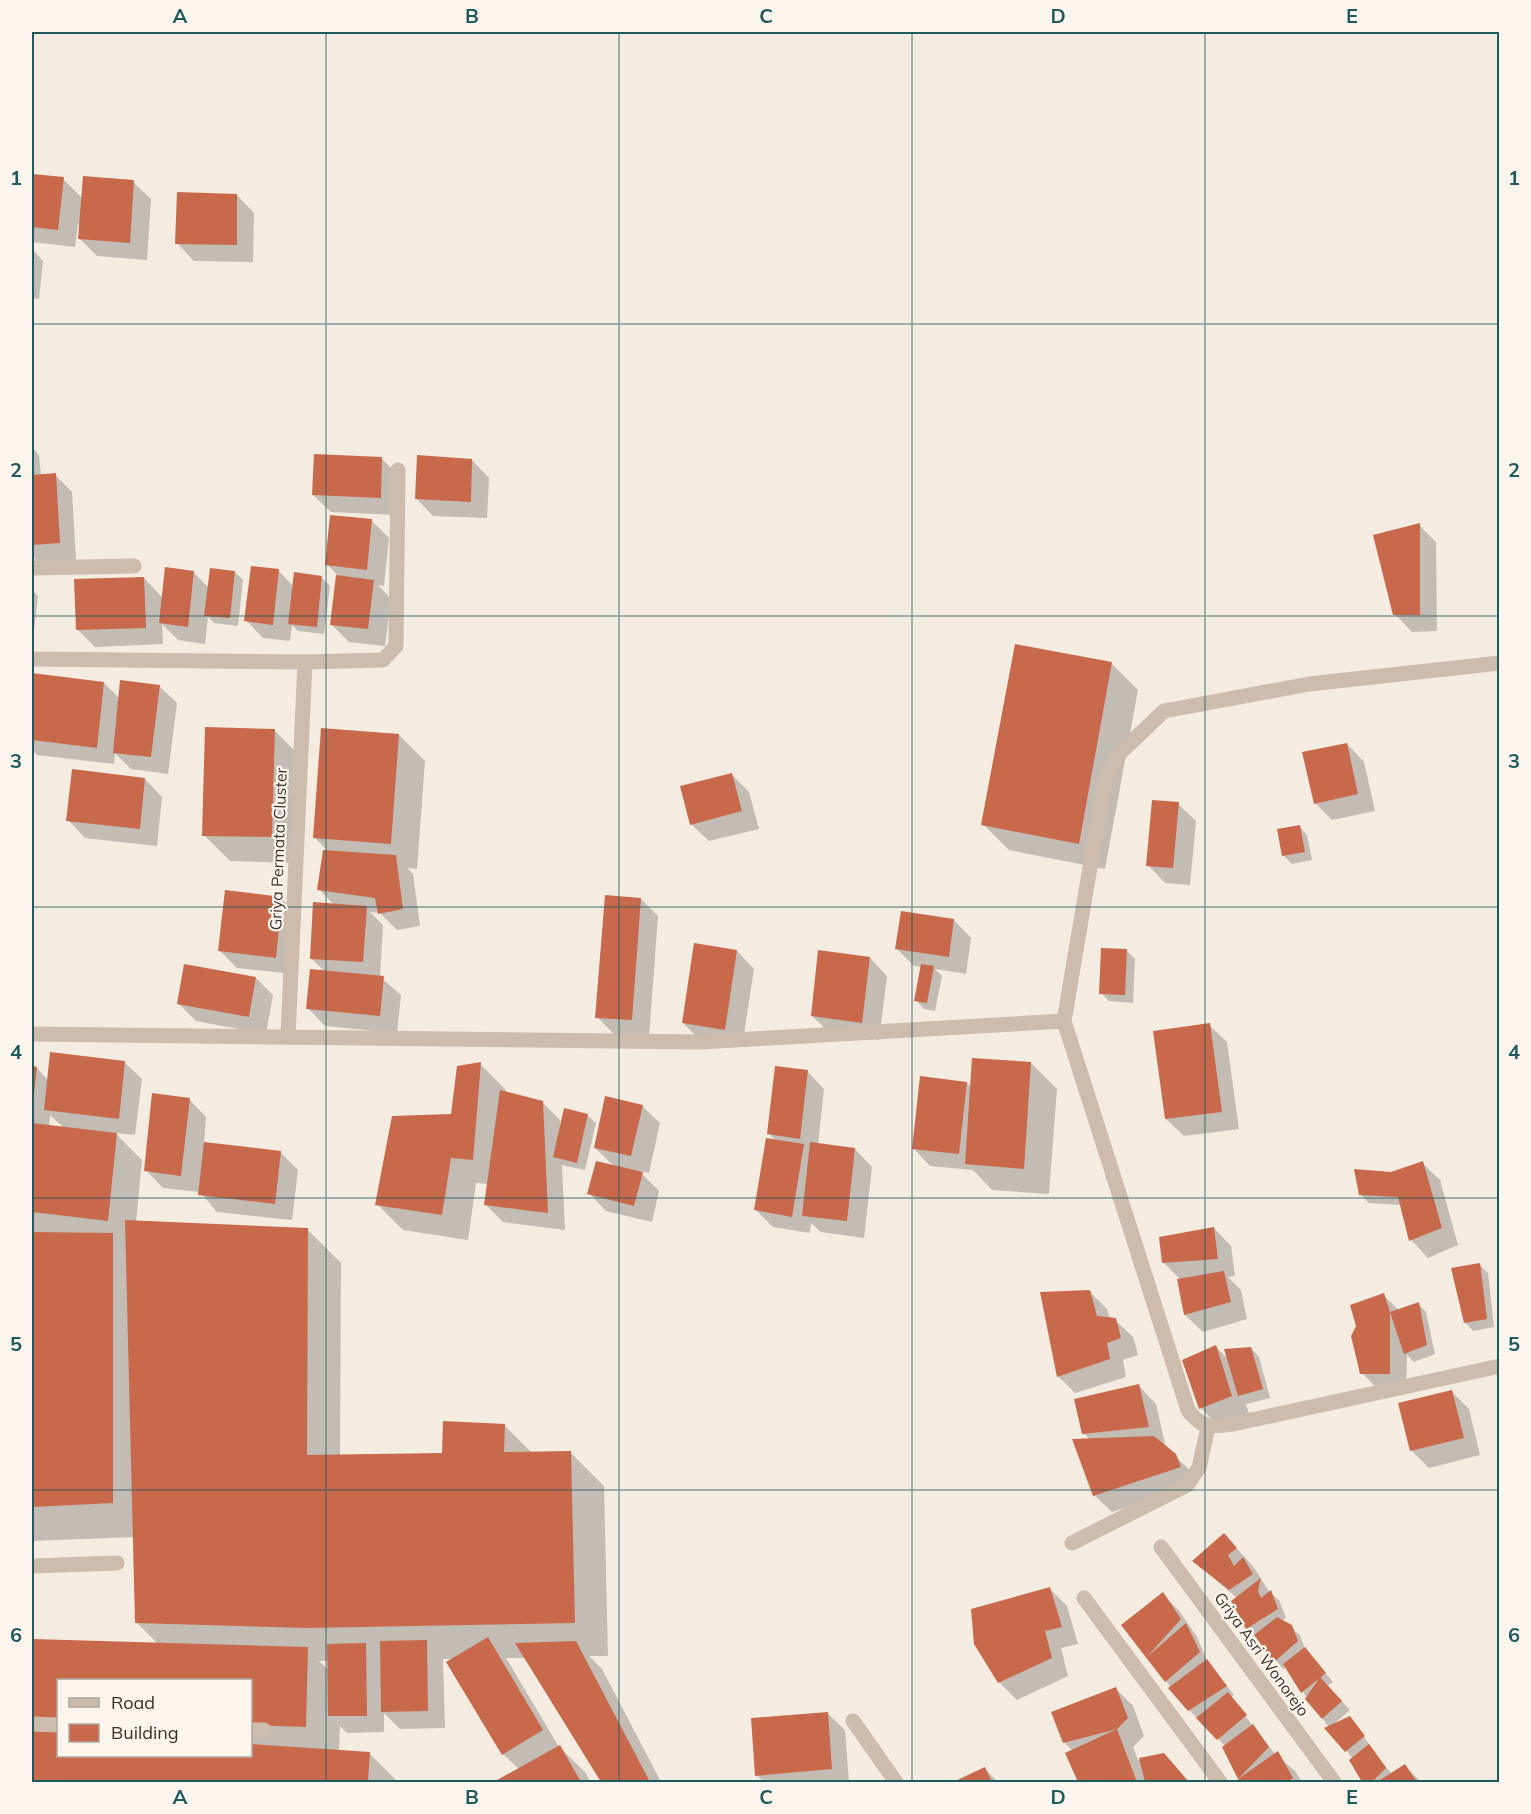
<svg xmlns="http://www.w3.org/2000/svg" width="1531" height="1814" viewBox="0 0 1531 1814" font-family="Mulish,sans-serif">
<rect width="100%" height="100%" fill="#f4ebe1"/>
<path fill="#0003" fill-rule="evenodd" d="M32 175 63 179 82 198 133 182 151 199 147 260 97 256 79 238 81 224H78L75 247 32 242Z
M237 195 254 213 253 262 194 261 177 243Z
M32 249 43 261 39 299 32 298Z
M32 447 39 455 41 476 55 475 72 492 76 560 38 562 32 556Z
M381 458 398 475 397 515 331 512 313 495Z
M472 460 489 478 487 518 433 516 416 498Z
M372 521 389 538 384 586 378 585 391 599 385 646 349 642 332 625 340 578 327 564Z
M1419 525 1436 542 1437 631 1412 632 1395 614Z
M278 570 294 587 321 577 330 586 324 634 298 631 292 625 290 641 263 638 246 620Z
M193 572 209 588 235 572 243 580 238 626 214 623 208 617 205 644 178 640 162 624 163 644 95 647 77 629 144 578 163 598Z
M32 589 38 596 33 639H32Z
M1112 664 1138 690 1105 869 1009 850 983 824Z
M32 675 104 683 120 699 159 686 177 703 168 774 131 769 115 753 114 764 37 755 32 749Z
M274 730 300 756 297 863 230 861 204 835Z
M399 735 425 761 417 869 407 868 413 874 420 926 397 930 380 913 370 912 383 925 380 977 401 995 397 1033 325 1026 308 1008 325 972 311 958 334 905 319 889 329 852 314 837Z
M1347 744 1364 762 1375 811 1332 820 1315 803Z
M732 775 749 792 759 829 709 841 691 824Z
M145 779 162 797 157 846 85 838 68 820Z
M1178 804 1196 821 1190 885 1165 883 1148 865Z
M1299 826 1307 835 1312 860 1292 864 1283 855Z
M281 898 299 916 292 974 237 968 219 950Z
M641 899 658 916 649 1037 614 1034 597 1017Z
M954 920 971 938 966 974 935 969 942 976 935 1011 924 1009 916 1000 922 967 914 966 897 949Z
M1126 950 1135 959 1133 1003 1109 1001 1101 993Z
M737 951 754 969 742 1047 700 1040 683 1023Z
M870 958 887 976 879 1040 830 1033 812 1016Z
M256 978 273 995 266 1034 196 1021 179 1004Z
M1209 1025 1227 1042 1239 1129 1184 1136 1166 1119Z
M124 1062 142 1079 135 1135 115 1133 142 1160 136 1222 307 1229 341 1263 340 1456 443 1454 504 1425 532 1453 570 1452 604 1486 608 1656H589L602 1669 661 1782H603L525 1658H506L559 1747 585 1772 591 1782H500L499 1780 519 1769 503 1754 453 1659H443L445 1728 400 1729 384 1713V1732L347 1733 340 1726 339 1751 369 1753 398 1782H32V1641L158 1644 136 1622 134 1537 32 1541V1068H37L49 1081ZM50 1115 64 1128 49 1127ZM319 1661H329V1670ZM58 1680H250V1756H58Z
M1031 1063 1057 1089 1049 1194 992 1190 973 1170 930 1166 913 1148 967 1083 972 1088Z
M480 1064 506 1090V1093L542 1102 560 1120V1127L587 1115 596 1123 585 1170 562 1165 565 1230 503 1222 486 1205 489 1184 476 1183 468 1240 403 1230 377 1204 452 1115Z
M807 1071 824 1089 818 1145 855 1149 872 1167 864 1238 821 1232 811 1223 810 1233 773 1227 755 1209 776 1141 769 1134Z
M189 1099 206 1117 204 1143 280 1152 298 1170 292 1220 217 1212 200 1192 163 1188 146 1170Z
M642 1106 660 1123 649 1173 639 1171 659 1191 652 1222 606 1211 589 1193 615 1167 595 1148Z
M1422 1163 1440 1180 1458 1245 1428 1258 1411 1240 1401 1205 1369 1203 1360 1194 1391 1174Z
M1214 1228 1231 1246 1235 1276 1228 1277 1241 1290 1247 1319 1203 1332 1185 1315 1181 1280 1163 1262Z
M1480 1265 1488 1273 1494 1327 1473 1331 1465 1322Z
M1089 1291 1107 1309 1110 1319 1115 1320 1133 1337 1138 1355 1123 1360 1126 1377 1075 1393 1058 1376Z
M1383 1295 1399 1310 1418 1304 1426 1312 1435 1354 1414 1362 1407 1355 1406 1391 1379 1390 1362 1373Z
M1216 1347 1229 1360 1251 1348 1259 1357 1270 1398 1246 1404 1249 1414 1218 1426 1201 1408Z
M1139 1386 1156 1404 1165 1444H1162L1193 1473 1197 1484 1112 1512 1094 1495 1091 1440 1083 1433Z
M1451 1391 1469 1409 1480 1455 1429 1468 1412 1451 1400 1404Z
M1224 1535 1253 1566 1270 1593 1279 1600 1286 1618 1281 1621 1300 1635 1305 1649 1333 1682 1327 1686 1350 1710 1334 1724 1350 1718 1392 1775 1405 1766 1421 1782H1364L1351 1761 1353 1759 1307 1698 1286 1667 1283 1669 1257 1636 1247 1629 1233 1601 1237 1598 1194 1561Z
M1049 1588 1067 1606 1078 1644 1061 1648 1068 1676 1017 1700 999 1682Z
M1163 1594 1180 1612 1197 1637 1207 1661 1234 1695 1230 1697 1276 1755 1295 1771 1302 1782H1241L1225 1746 1189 1710 1166 1681 1148 1656Z
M1116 1689 1133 1706 1144 1736 1133 1747 1138 1760 1164 1754 1189 1782H1079L1067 1754 1073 1751 1064 1742Z
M827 1713 845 1730 849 1782H764L757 1775Z
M985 1769 998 1782H956Z"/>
<path fill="#c8694b" d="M32 174 64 177 58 230 32 227Z
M83 176 134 180 130 243 78 239Z
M177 192 237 194V245L175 244Z
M314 454 382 457 381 498 312 495Z
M417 455 472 459 471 502 415 499Z
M56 473 60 543 32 545V475Z
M330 515 372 519 367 570 325 565Z
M1420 523V615H1393L1373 535Z
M251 566 279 569 273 625 244 621Z
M165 567 194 571 188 627 159 623Z
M210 568 235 571 230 618 204 616Z
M294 572 322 576 317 627 288 624Z
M336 575 374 580 368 629 330 625Z
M144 577 146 628 76 630 74 579Z
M1015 644 1112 662 1079 844 981 825Z
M32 673 104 682 97 748 32 740Z
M120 680 160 685 151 757 113 753Z
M205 727 275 729 272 837 202 836Z
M321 728 399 734 391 844 313 838Z
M1347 743 1358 794 1314 804 1302 752Z
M72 769 145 778 140 829 66 821Z
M732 773 742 811 690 825 680 786Z
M1152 800 1179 802 1173 868 1146 866Z
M1300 825 1305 852 1282 856 1277 829Z
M323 850 396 855 403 909 378 914 375 898 317 890Z
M225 890 282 897 276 958 218 951Z
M605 895 641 898 632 1020 595 1018Z
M313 902 367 906 363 962 310 959Z
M901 911 954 919 949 957 895 949Z
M694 943 737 950 725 1030 682 1023Z
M1101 948 1127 949 1125 995 1099 994Z
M818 950 870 957 862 1023 811 1016Z
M184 964 256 977 249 1017 177 1004Z
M921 964 934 966 927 1003 914 1001Z
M310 969 384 976 380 1016 306 1009Z
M1210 1023 1222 1112 1165 1119 1153 1031Z
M50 1052 125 1061 119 1119 44 1110Z
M972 1058 1031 1062 1024 1169 965 1164Z
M481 1062 473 1160 451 1158 442 1215 375 1205 392 1116 451 1114 457 1066Z
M32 1066 37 1067 33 1103H32Z
M775 1066 808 1070 800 1139 767 1134Z
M920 1076 967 1082 959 1154 912 1149Z
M500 1090 543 1101 548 1213 484 1205Z
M152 1093 190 1098 181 1176 144 1171Z
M605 1096 643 1105 631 1156 594 1148Z
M564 1108 588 1114 577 1163 553 1157Z
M32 1123 117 1133 108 1221 32 1212Z
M766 1138 804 1144 792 1217 754 1210Z
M204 1142 281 1151 275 1204 198 1195Z
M810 1142 855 1148 847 1221 802 1216Z
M596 1161 643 1172 634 1206 587 1194Z
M1423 1161 1442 1228 1409 1241 1398 1197 1359 1195 1354 1169 1391 1172Z
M125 1220 308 1228 307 1455 442 1453 443 1421 505 1424 504 1452 571 1451 575 1623 306 1628 135 1623Z
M1214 1227 1218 1259 1162 1263 1159 1237Z
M32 1232 113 1233V1503L32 1507Z
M1480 1263 1487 1319 1464 1323 1451 1268Z
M1224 1271 1231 1302 1184 1315 1177 1279Z
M1090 1290 1097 1316 1116 1318 1121 1338 1107 1343 1110 1359 1057 1377 1040 1292Z
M1384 1293 1390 1312 1419 1302 1427 1345 1404 1354 1390 1312V1374H1360L1351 1336 1356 1326 1350 1305Z
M1216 1345 1232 1396 1199 1409 1182 1360Z
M1251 1347 1263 1389 1238 1396 1224 1349Z
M1139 1384 1149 1427 1082 1434 1074 1399Z
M1452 1390 1464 1438 1410 1451 1398 1403Z
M1154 1436 1176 1454 1181 1467 1093 1496 1072 1439Z
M1224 1533 1237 1548 1228 1555 1234 1566 1243 1557 1253 1574 1229 1590 1192 1561Z
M1261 1578 1258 1591 1261 1598 1271 1590 1278 1609 1246 1629 1231 1601Z
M1050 1587 1062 1627 1045 1631 1052 1658 998 1683 974 1644 971 1609Z
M1163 1592 1181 1619 1147 1657 1186 1623 1200 1652 1165 1682 1121 1625Z
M1277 1617 1292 1625 1298 1641 1274 1662 1254 1635Z
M488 1637 543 1730 502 1755 446 1662Z
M32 1639 308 1647 306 1727 250 1725V1680H58V1720L32 1719Z
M427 1640 428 1711 381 1712 380 1641Z
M576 1641 650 1782H601L515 1643Z
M366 1643 367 1716H328L327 1644Z
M1305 1647 1326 1673 1301 1693 1283 1664Z
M1207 1659 1227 1686 1188 1711 1168 1688Z
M1320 1677 1342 1701 1322 1719 1305 1699Z
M1116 1687 1128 1718 1117 1729 1137 1782H1078L1065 1753 1117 1729 1063 1743 1051 1712Z
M1228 1692 1247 1715 1217 1740 1196 1718Z
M828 1712 832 1769 755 1776 751 1718Z
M1350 1716 1365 1736 1345 1752 1324 1728Z
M1253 1724 1269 1747 1238 1779 1222 1747Z
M32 1730 58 1732V1756H250V1744L370 1752 368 1782H32Z
M1369 1744 1386 1768 1372 1782H1362L1349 1760Z
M560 1745 581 1782H499L497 1780Z
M1278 1751 1293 1778 1288 1782H1239L1238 1779Z
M1164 1753 1188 1781 1145 1782 1139 1758Z
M1405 1764 1417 1782H1377Z
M985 1767 992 1782H953Z"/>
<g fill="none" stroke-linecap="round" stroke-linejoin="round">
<path stroke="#cdbbac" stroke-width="15" d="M32 568 134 566
M32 659 305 662 383 660 396 646 398 470
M1064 1021 1105 779 1121 752 1164 711 1309 684 1500 663
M32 1034 701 1042 1064 1021 1188 1410C1201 1429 1212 1427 1233 1424L1500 1366
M288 1037 305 662
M1072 1543 1187 1485 1199 1468 1208 1427
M1161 1547 1334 1782
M32 1566 117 1563
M1084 1598 1220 1782
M853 1721 896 1782
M32 1724 58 1725
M250 1730H264"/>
</g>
<path fill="none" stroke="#1f5a5e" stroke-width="1.5" stroke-opacity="0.55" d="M326 32V1782M619 32V1782M912 32V1782M1205 32V1782M32 324H1500M32 616H1500M32 907H1500M32 1198H1500M32 1490H1500"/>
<g text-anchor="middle" stroke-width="4.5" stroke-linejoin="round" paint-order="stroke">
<g font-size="16" fill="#3b302b" stroke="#fbf5ee">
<text transform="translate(278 849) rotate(-88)" y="6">Griya Permata Cluster</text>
<text transform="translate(1262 1654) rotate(54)" y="6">Griya Asri Wonorejo</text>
</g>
</g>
<rect width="1531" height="1814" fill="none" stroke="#fbf5ee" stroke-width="66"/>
<rect x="57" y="1679" width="195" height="78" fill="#fbf5ee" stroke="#aea6a0" stroke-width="1.5"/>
<rect x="69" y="1698" width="30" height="9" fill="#cdbbac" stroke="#aea6a0" stroke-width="1.5"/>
<text x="111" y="1709" font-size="18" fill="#3b302b">Road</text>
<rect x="69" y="1724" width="30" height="18" fill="#c8694b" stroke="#aea6a0" stroke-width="1.5"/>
<text x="111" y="1739" font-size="18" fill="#3b302b">Building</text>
<rect x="33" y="33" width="1465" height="1748" fill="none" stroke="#1f5a5e" stroke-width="2"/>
<g font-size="20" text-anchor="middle" font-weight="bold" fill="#1f5a5e">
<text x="180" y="23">A</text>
<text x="472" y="23">B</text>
<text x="766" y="23">C</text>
<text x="1058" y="23">D</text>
<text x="1352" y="23">E</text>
<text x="16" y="185">1</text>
<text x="1514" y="185">1</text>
<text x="16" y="477">2</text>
<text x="1514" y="477">2</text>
<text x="16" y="768">3</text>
<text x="1514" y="768">3</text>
<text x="16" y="1059">4</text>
<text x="1514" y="1059">4</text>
<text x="16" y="1351">5</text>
<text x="1514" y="1351">5</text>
<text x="16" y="1642">6</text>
<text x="1514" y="1642">6</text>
<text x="180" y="1804">A</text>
<text x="472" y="1804">B</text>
<text x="766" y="1804">C</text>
<text x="1058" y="1804">D</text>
<text x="1352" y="1804">E</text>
</g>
</svg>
